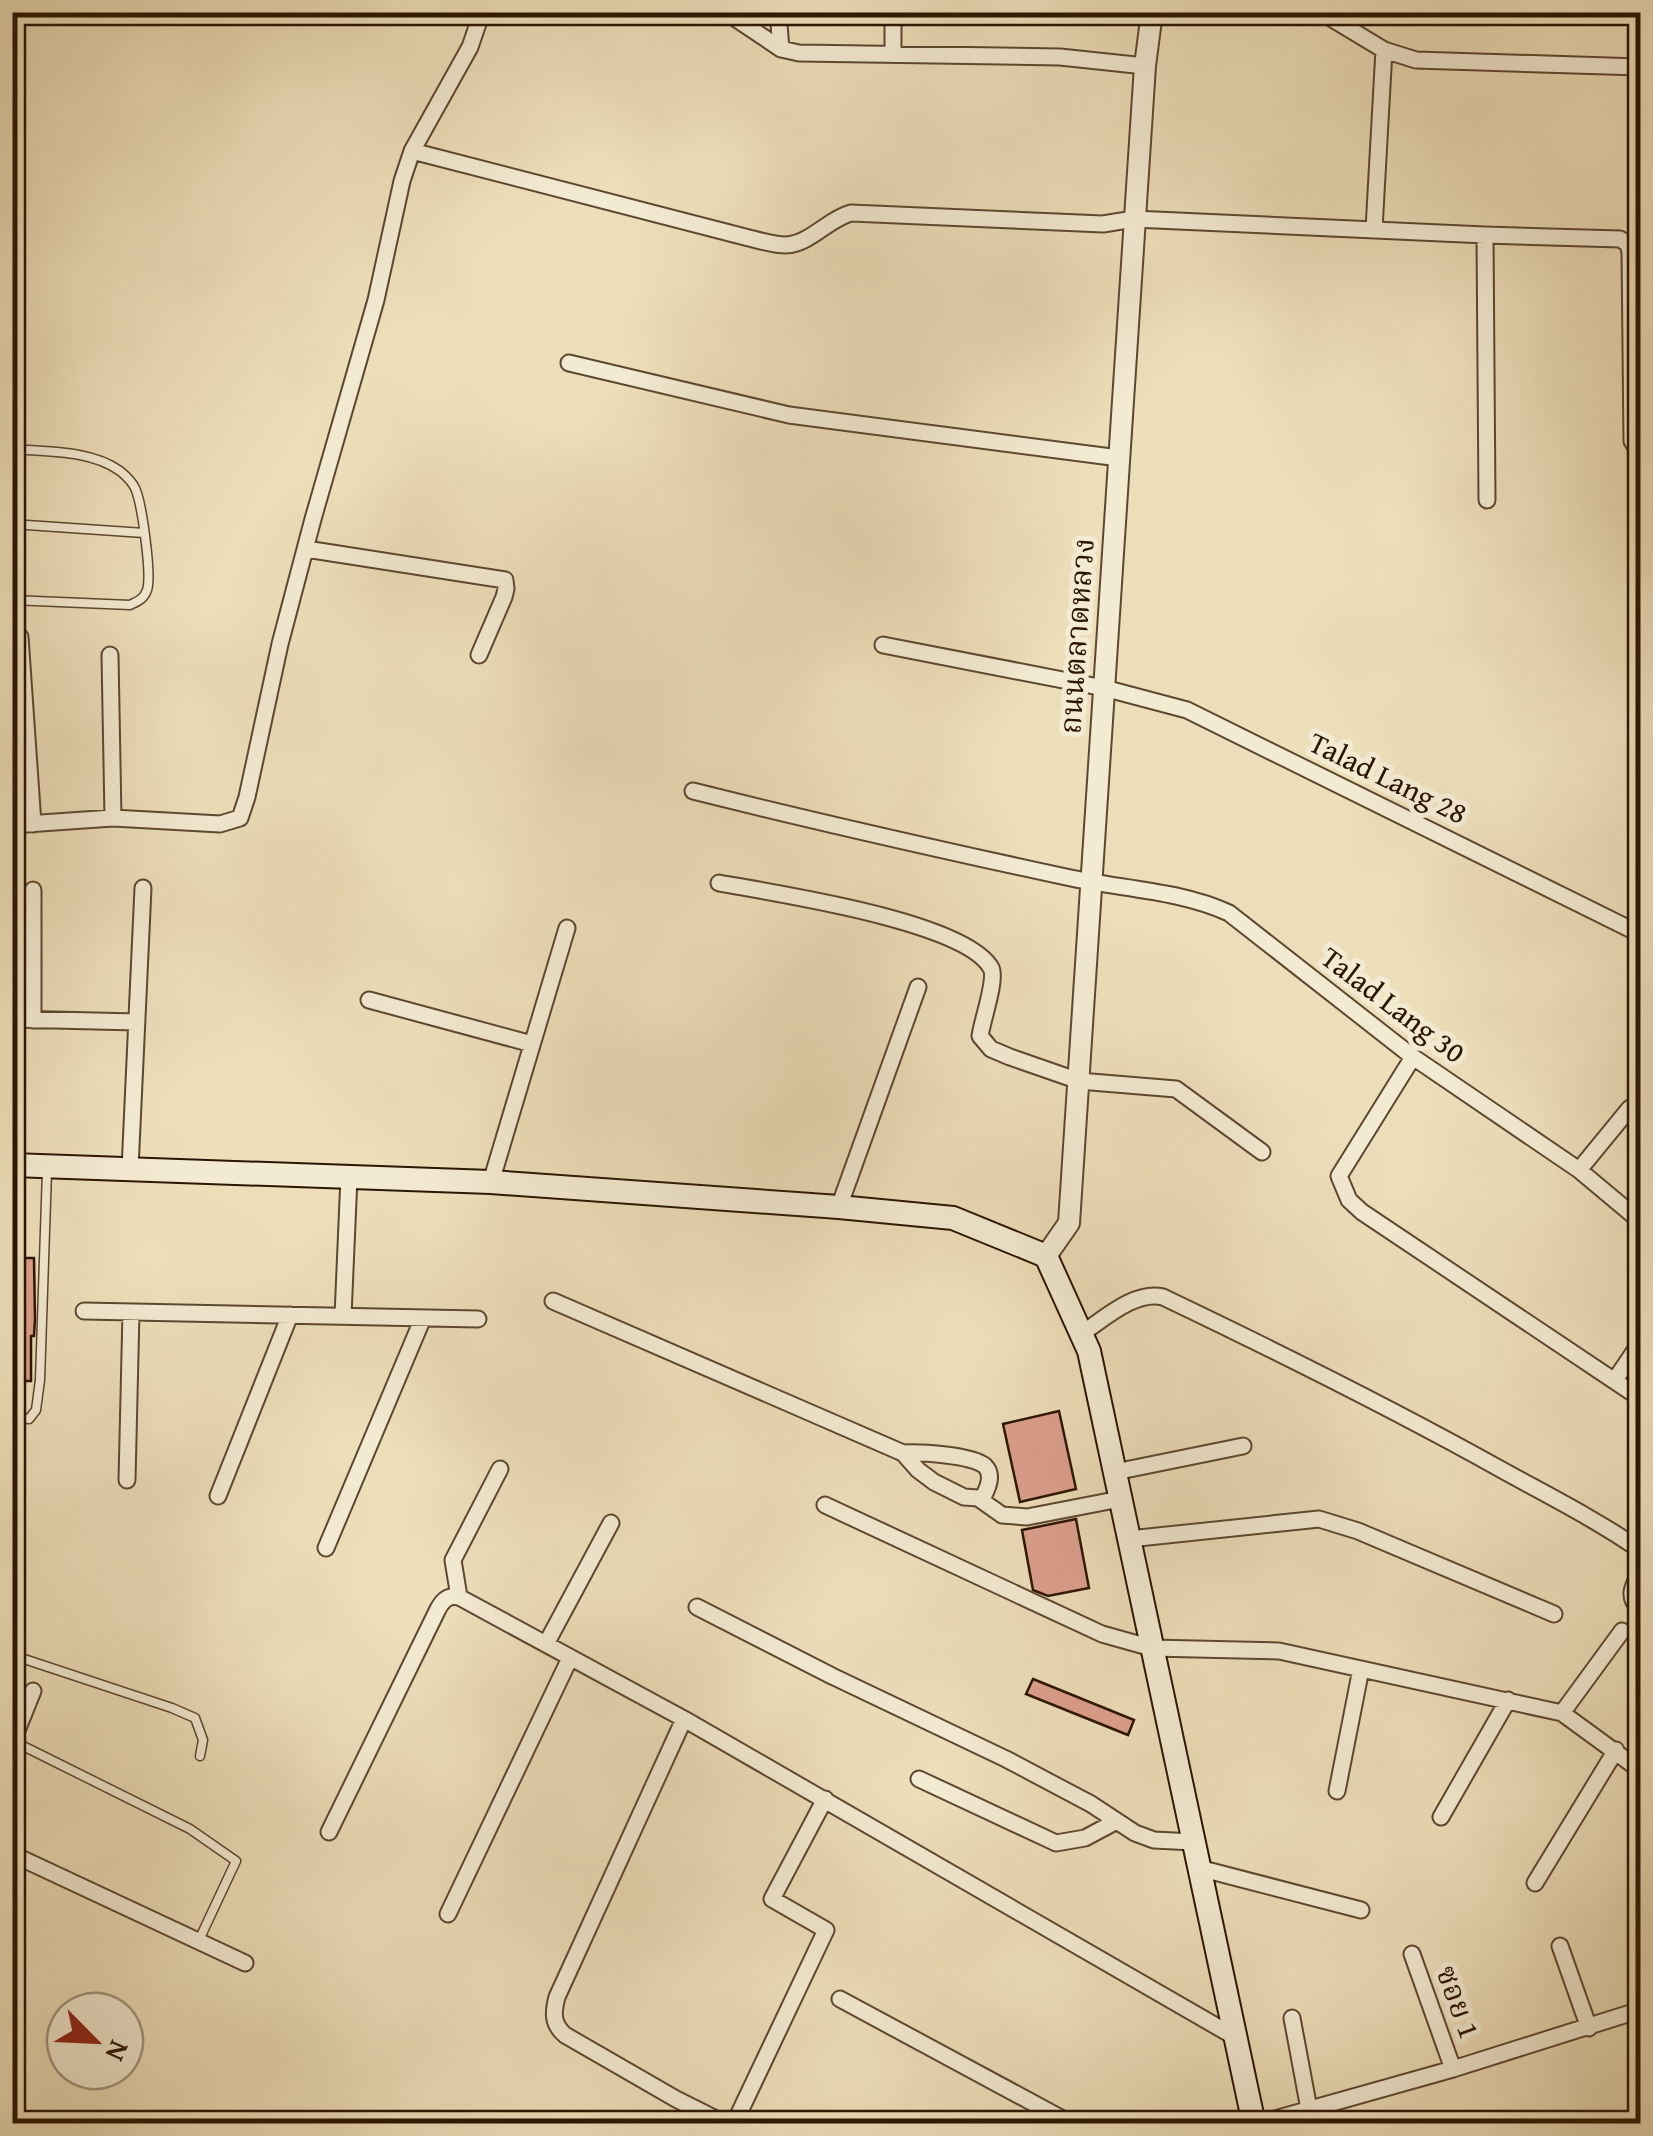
<svg xmlns="http://www.w3.org/2000/svg" width="1653" height="2136" viewBox="0 0 1653 2136" font-family="'Gentium Book Plus','Noto Serif Thai',serif">
<rect width="100%" height="100%" fill="#eddeba"/>
<filter id="stains"><feTurbulence type="fractalNoise" baseFrequency=".002" numOctaves="4"/><feColorMatrix values="0 0 0 0 .2 0 0 0 0 .09 0 0 0 0 .02 0 0 0 .5 -.17"/></filter>
<radialGradient id="worn" r=".72"><stop offset=".6" stop-color="#630" stop-opacity="0"/><stop offset="1" stop-color="#630" stop-opacity=".3"/></radialGradient>
<path fill="#dda08d" stroke="#2b1501" stroke-width="2.5" d="M12 1258H34L35 1319 34 1336H31V1381H12Z
M1059 1411 1076 1489 1020 1502 1003 1424Z
M1076 1519 1089 1588 1048 1596 1033 1590 1022 1530Z
M1033 1679 1134 1720 1128 1735 1026 1694Z"/>
<g fill="none" stroke-linecap="round" stroke-linejoin="round">
<g stroke="#5c472f" stroke-width="11">
<path id="service" d="M12 261H20
M12 449C47 452 91 450 120 471 125 475 132 482 135 488 142 503 152 576 147 590 144 599 138 601 130 605L12 600
M12 524 144 533
M12 1417 29 1419 36 1410 40 1380 47 1171
M12 1655 172 1708 195 1718 203 1740 200 1756
M13 1741 190 1829 236 1861 199 1940"/>
</g>
<g stroke="#5c472f" stroke-width="19">
<path id="minor" d="M726 12 781 49 799 53 1060 57 1145 66
M778 12 781 49
M1321 12 1384 50 1416 60 1640 67
M893 54V12
M412 151 745 237C758 240 773 245 786 245 810 244 828 219 851 213L1103 224 1134 219 1485 235 1620 239 1628 244 1630 252 1632 441 1640 454
M1374 229 1384 50
M1485 235 1487 500
M569 363 789 415 1119 458
M306 549 505 580 506 589 504 597 479 655
M20 637 33 824
M883 645 1104 688 1187 710 1640 934
M110 655 113 818
M693 791C817 822 941 850 1066 877 1120 889 1179 890 1229 913L1413 1057 1579 1170 1640 1221
M12 825 113 818 220 824 240 818 247 797 280 644 313 519 376 300 402 181 412 151 470 47 482 12
M719 883C773 893 965 921 991 968 997 979 982 1021 980 1036L991 1049 1010 1057 1079 1081 1176 1089 1262 1152
M369 1000 532 1044
M12 1019 137 1022
M33 1020V890
M1413 1057 1339 1176 1349 1200 1362 1212 1640 1398
M130 1169 143 888
M1579 1170 1629 1109 1640 1101
M491 1182 567 928
M839 1207 918 987
M553 1301 903 1453 918 1470 934 1482 964 1497 978 1498 1002 1515 1027 1517 1120 1499
M84 1311 478 1319
M343 1316 349 1177
M1081 1334C1104 1319 1135 1290 1163 1297 1278 1352 1391 1408 1502 1470 1549 1496 1597 1520 1640 1550
M1615 1380 1640 1343
M903 1453C920 1452 972 1455 985 1466 994 1475 988 1488 983 1497L978 1498
M1115 1472 1243 1446
M127 1480 131 1312
M218 1496 290 1315
M825 1505 1102 1634 1152 1648 1279 1651 1562 1713 1640 1770
M1129 1539 1319 1519 1358 1531 1554 1614
M326 1548 423 1318
M1640 1572C1633 1586 1626 1597 1640 1609
M459 1597 453 1560 500 1469
M697 1607 832 1676 1006 1759 1091 1804 1135 1833 1154 1840 1194 1842
M546 1644 611 1523
M1562 1713 1622 1631
M684 1719 557 1997C553 2012 552 2024 565 2035L676 2099 726 2124
M12 1743 33 1691
M919 1779 1056 1843 1085 1838 1115 1822
M1337 1791 1361 1669
M1441 1817 1508 1700
M329 1832 438 1609C443 1600 448 1595 459 1597L684 1719 1235 2037
M12 1854 245 1963
M1199 1868 1361 1910
M1535 1883 1616 1750
M448 1914 570 1658
M1560 1946 1589 2028
M1412 1954 1453 2069
M840 1999 1072 2124
M1292 2018 1309 2109
M734 2124 826 1930 772 1899 825 1799
M1257 2124 1453 2069 1640 2010"/>
</g>
<g stroke="#5c472f" stroke-width="24">
<path id="tertiary" d="M1046 1256 1069 1223 1145 66 1152 12"/>
</g>
<g stroke="#2b1501" stroke-width="26">
<path id="secondary" d="M12 1165 491 1182 839 1207 953 1218 1046 1256 1089 1351 1254 2124"/>
</g>
<use href="#service" stroke="#f3ead2" stroke-width="8"/>
<use href="#minor" stroke="#f3ead2" stroke-width="15"/>
<use href="#tertiary" stroke="#f3ead2" stroke-width="20"/>
<use href="#secondary" stroke="#f3ead2" stroke-width="22"/>
</g>
<g text-anchor="middle" stroke-width="10" stroke-linejoin="round" paint-order="stroke">
<g font-size="30" fill="#2b1501" stroke="#f3ead2">
<text transform="translate(1077 636) rotate(-86)" y="10">ถนนตลาดหลวง</text>
<text transform="translate(1388 778) rotate(26)" y="10">Talad Lang 28</text>
<text transform="translate(1393 1005) rotate(37)" y="10">Talad Lang 30</text>
<text transform="translate(1458 2002) rotate(70)" y="10">ซอย 1</text>
</g>
</g>
<rect width="1653" height="2136" fill="none" stroke="#eddeba" stroke-width="50"/>
<rect x="15" y="15" width="1623" height="2106" fill="none" stroke="#2b1501" stroke-width="5"/>
<rect x="25" y="25" width="1603" height="2086" fill="none" stroke="#2b1501" stroke-width="2.5"/>
<g transform="translate(95 2041) rotate(114)"><circle r="48" fill="#f3ead2" stroke="#a3957e" stroke-width="2.5"/>
<path d="M0-8L18 38L0 25L-18 38Z" fill="#8f2418"/>
<text y="-15" font-size="28" font-weight="bold" text-anchor="middle" fill="#2b1501">N</text>
</g>
<rect width="100%" height="100%" filter="url(#stains)"/>
<rect width="100%" height="100%" fill="url(#worn)"/>
</svg>
